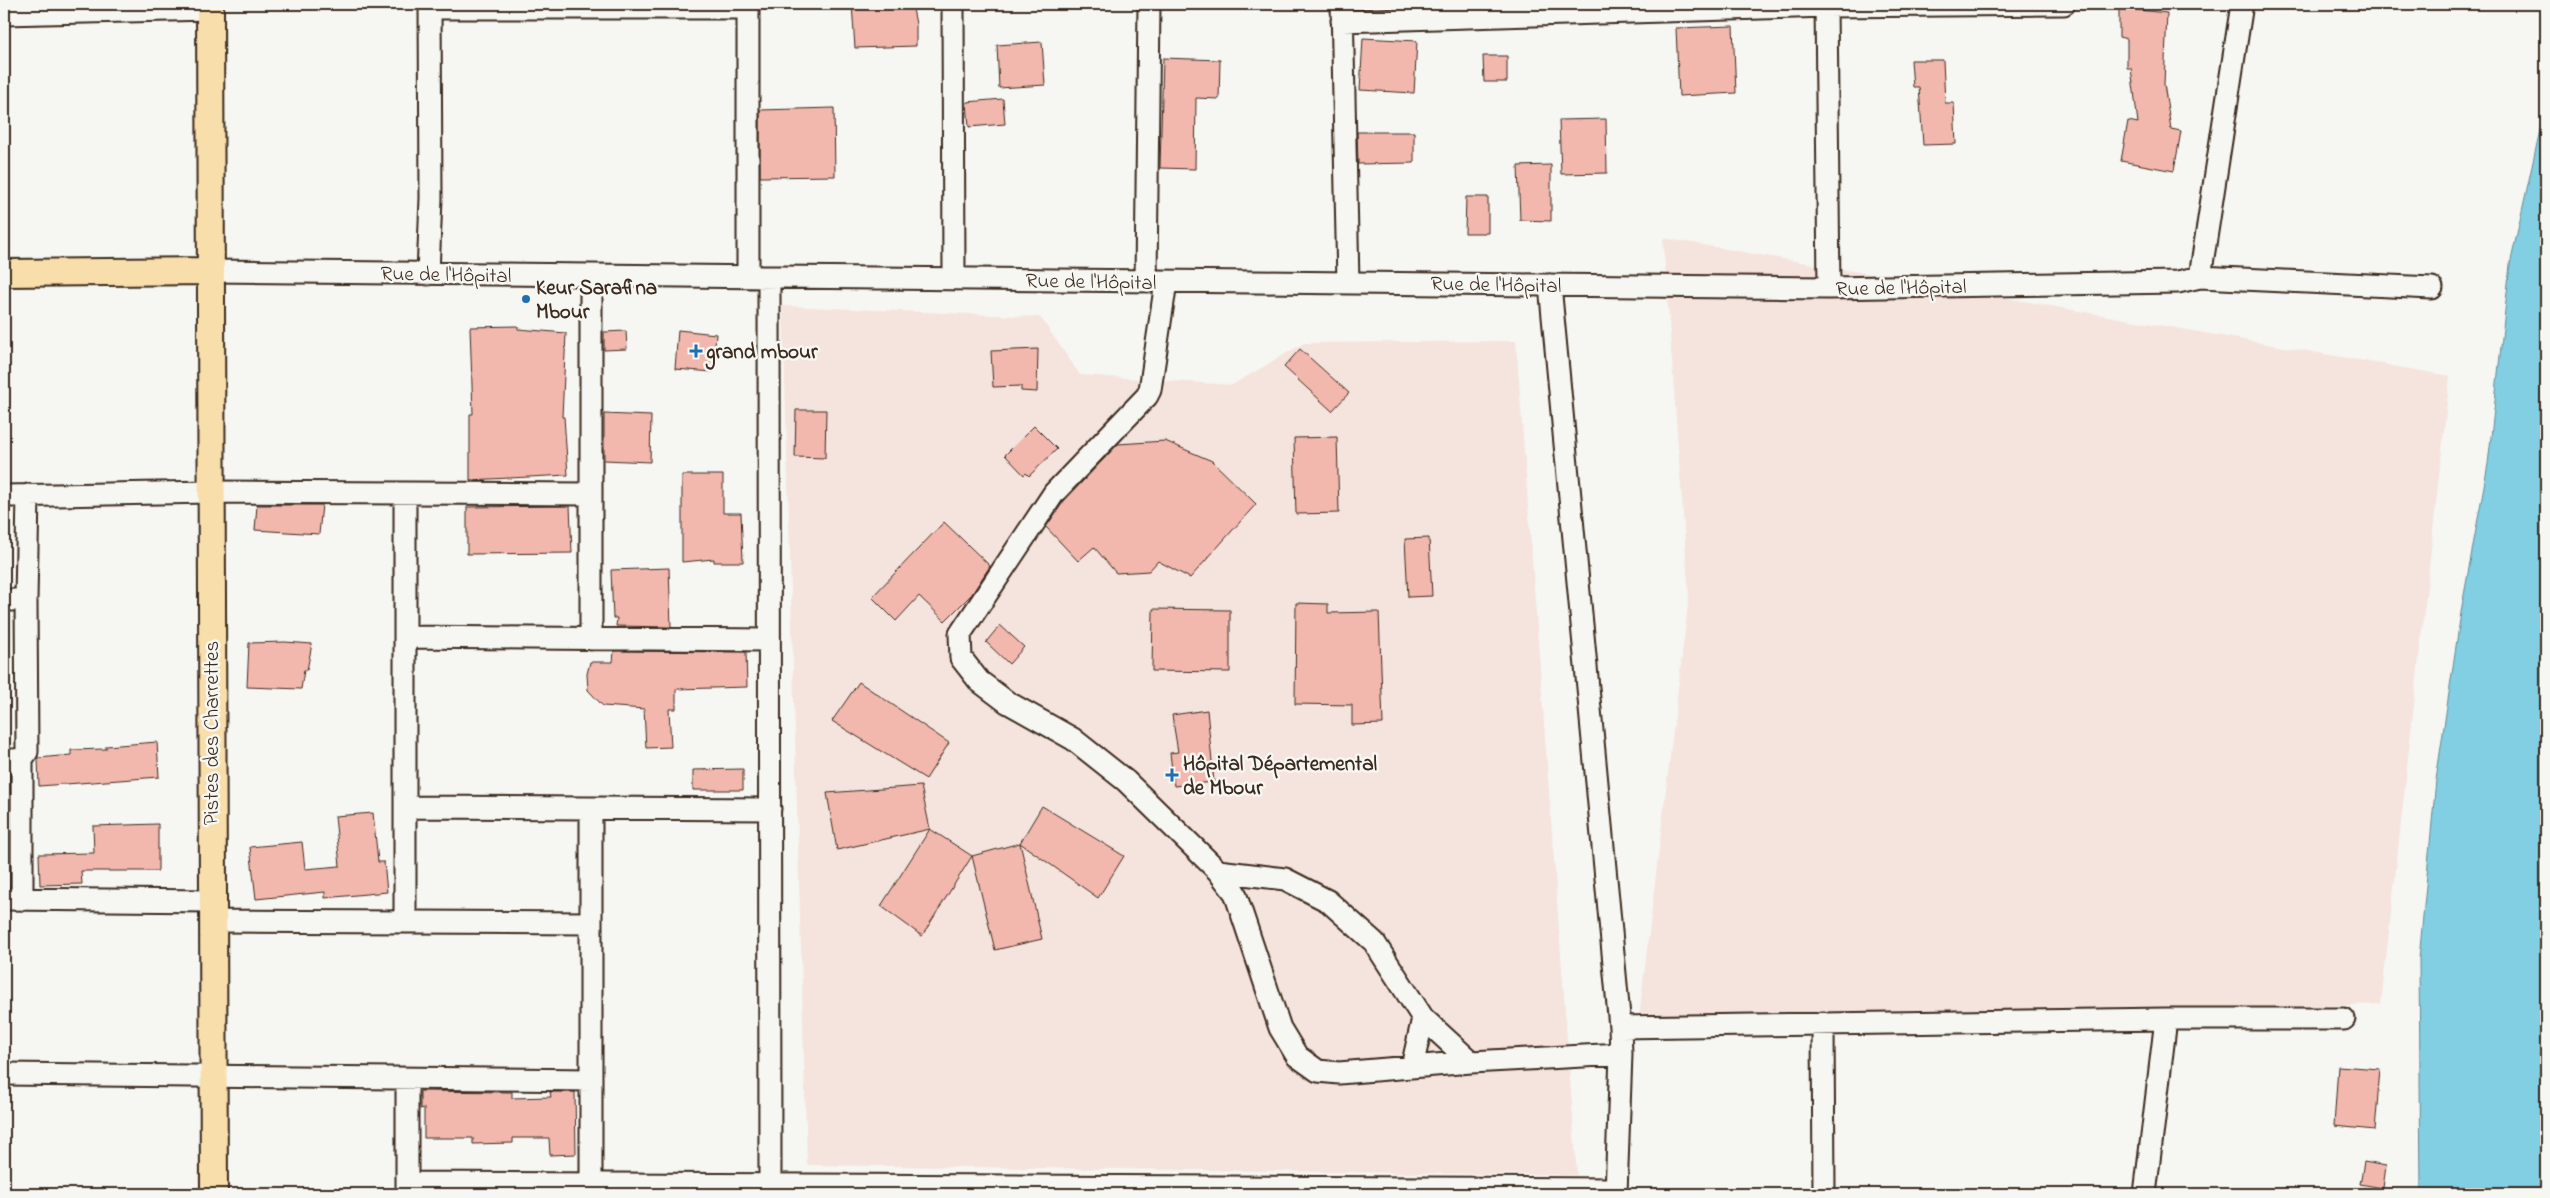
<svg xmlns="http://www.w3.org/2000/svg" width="2550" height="1198" viewBox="0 0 2550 1198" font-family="'Indie Flower',sans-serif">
<rect width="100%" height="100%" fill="#f6f6f2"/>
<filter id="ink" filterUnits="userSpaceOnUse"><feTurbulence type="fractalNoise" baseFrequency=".02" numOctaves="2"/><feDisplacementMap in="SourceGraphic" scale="10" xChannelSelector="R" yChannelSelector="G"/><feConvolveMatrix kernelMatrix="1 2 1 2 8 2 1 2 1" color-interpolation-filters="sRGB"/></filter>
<g filter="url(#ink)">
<path fill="#f5e3dd" d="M1663 238 2450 376 2381 1004 1638 1026 1689 597Z
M783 306 1040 317 1080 375 1232 385 1304 343 1516 341 1577 1175 807 1165Z"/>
<path fill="#82cee2" stroke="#668c94" d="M2546 103V1194H2421L2419 959 2436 780 2462 606 2488 464 2510 265Z"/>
<path fill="#f3b8ad" stroke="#3b2a1e" d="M852 4H912L916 24V46L855 48Z
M2119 8 2167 13 2164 84 2171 129 2181 131 2174 171 2121 161 2128 121 2138 123 2131 68H2127V39L2119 37Z
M1733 26 1736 93 1679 96 1676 28Z
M1363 38 1417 41 1414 93 1360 90Z
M1042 42 1045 85 999 88 997 45Z
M1483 56H1507V82H1484Z
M1163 58 1220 60 1219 99 1196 98 1195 169 1160 168Z
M1911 60H1943L1945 103H1954L1956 144 1923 145 1919 87H1913Z
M1003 99 1005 124 969 127 967 102Z
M834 108 835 176 760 177V110Z
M1606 119 1607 173 1561 174 1559 120Z
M1357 132H1414V163L1358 164Z
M1551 165V221L1520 220 1518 166Z
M1466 197H1488V233H1465Z
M518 326V329L566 333 562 417H564L568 475 470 480V414H473L470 327Z
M678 330 716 334 713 372 675 369Z
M626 331 627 349 604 350V332Z
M1038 349 1037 392 1021 391V386L993 387 991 351Z
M1300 349 1349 393 1332 411 1284 367Z
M796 410H826L825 458 795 457Z
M604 414 651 416 650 462 604 460Z
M1034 426 1057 449 1029 476 1026 473 1024 475 1005 455Z
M1337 437 1339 513 1296 514 1294 438Z
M1165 441 1212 461 1256 504 1190 578 1158 561 1149 571 1116 573 1094 547 1078 561 1046 527 1064 501 1118 444Z
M682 475H723V513H741L743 562H714V559L682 562Z
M257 505H322L319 534 255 530Z
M570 506 572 553 467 554V507Z
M944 522 990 566 972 594 945 621 919 596 896 621 872 597Z
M1429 538 1432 596 1408 597 1405 539Z
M669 568 671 627 616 626 617 618H613L611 570Z
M1296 603 1328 604V613L1379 612 1383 724 1352 725V705L1295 704Z
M1153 609 1230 610V672L1152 671Z
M1000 625 1024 647 1009 664 986 642Z
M285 642 312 644 307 670H304L301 689 247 687 249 643Z
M614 651 746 652 747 687 676 689V709H669L671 747 646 748 644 709 603 706 588 690 587 674 590 662H613Z
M859 682 949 743 926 779 832 721Z
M1207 710 1214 782 1174 786 1170 753 1178 752 1172 715Z
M157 742 159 777 39 786 38 758 71 755V750L106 749V746Z
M743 769V790H693V770Z
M921 786 930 829 837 850 827 793Z
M1042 806 1124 856 1098 898 1020 843Z
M373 813 378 862H384L387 892 325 898V892L256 899 250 847 302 842 305 869 340 866 335 816Z
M158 824V871H81L82 884 40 885 39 854 94 853 93 826Z
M930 829 972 856 922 936 881 906Z
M1020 843 1042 939 995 950 972 856Z
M2338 1066 2380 1069 2375 1130 2334 1126Z
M420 1091 512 1092V1098L551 1097 550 1092H575L576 1154 550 1155 549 1138H513V1143L473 1144V1138H424V1108L420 1109Z
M2364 1162 2386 1166 2383 1188 2360 1184Z"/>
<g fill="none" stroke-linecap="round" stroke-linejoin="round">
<g stroke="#3b2a1e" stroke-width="25">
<path id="minor" d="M953 4 954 279
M1342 4 1348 283
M1826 4 1829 288
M430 8H748
M4 14 210 9
M1342 21 1826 6 2064 4
M209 271 1829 288 2178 282 2200 277 2242 4
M428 274 431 198 430 4
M591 275V639
M748 277V4
M769 277 770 1194
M2200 277 2432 288
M1146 281 1149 4
M1166 282 1150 390 1147 396 1054 493 960 634 961 658 979 681 1007 702 1073 739 1126 781 1218 871 1235 893 1280 1028 1297 1056 1318 1071 1339 1073 1471 1062 1621 1054
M1550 285 1620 1027 1621 1054 1616 1194
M405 493V922
M4 496 210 492 591 494
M4 600H26
M405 637 769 640
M4 761 22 759 27 752 26 600 28 495
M405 807 770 809
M591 808V1184
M1218 871 1285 879 1328 901 1374 942 1423 1018 1471 1062
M4 899 212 901
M22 899V759
M213 921 591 923
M1823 1023 1824 1194
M1620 1027 2166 1019H2344
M1412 1067 1423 1018
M4 1074 591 1080
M407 1079V1194
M407 1183 1616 1189
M2145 1194 2166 1019"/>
</g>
<g stroke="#3b2a1e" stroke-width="30">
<path id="major" d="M210 4 214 1194
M4 273 209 271"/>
</g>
<use href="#minor" stroke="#f6f6f2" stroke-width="21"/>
<use href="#major" stroke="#f8deab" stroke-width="26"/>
</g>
</g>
<g fill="#1f6fb2" stroke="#f6f6f2" stroke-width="2">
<circle cx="526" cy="299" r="5"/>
<path d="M693.5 343.5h5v5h5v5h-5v5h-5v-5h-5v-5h5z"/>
<path d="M1169.5 767.5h5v5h5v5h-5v5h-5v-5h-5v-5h5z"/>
</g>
<g text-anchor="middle" stroke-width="5" stroke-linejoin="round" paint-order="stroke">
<g font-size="21" fill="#3b2a1e" stroke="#f6f6f2">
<text transform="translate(446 274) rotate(1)" y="7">Rue de l'Hôpital</text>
<text transform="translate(1091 281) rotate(1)" y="7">Rue de l'Hôpital</text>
<text transform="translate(1496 284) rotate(1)" y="7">Rue de l'Hôpital</text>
<text transform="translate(1901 287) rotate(-1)" y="7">Rue de l'Hôpital</text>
<text transform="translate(211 733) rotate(-90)" y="7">Pistes des Charrettes</text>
</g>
<g font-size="21" font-weight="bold" fill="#3b2a1e" stroke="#f6f6f2" text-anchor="start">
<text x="536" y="294">Keur Sarafina<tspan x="536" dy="24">Mbour</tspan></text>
<text x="706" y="358">grand mbour</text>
<text x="1183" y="770">Hôpital Départemental<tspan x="1183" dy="24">de Mbour</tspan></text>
</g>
</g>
<rect width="2550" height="1198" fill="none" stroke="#f6f6f2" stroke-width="20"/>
<rect x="10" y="10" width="2530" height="1178" fill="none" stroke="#3b2a1e" stroke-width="2" filter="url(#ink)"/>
</svg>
